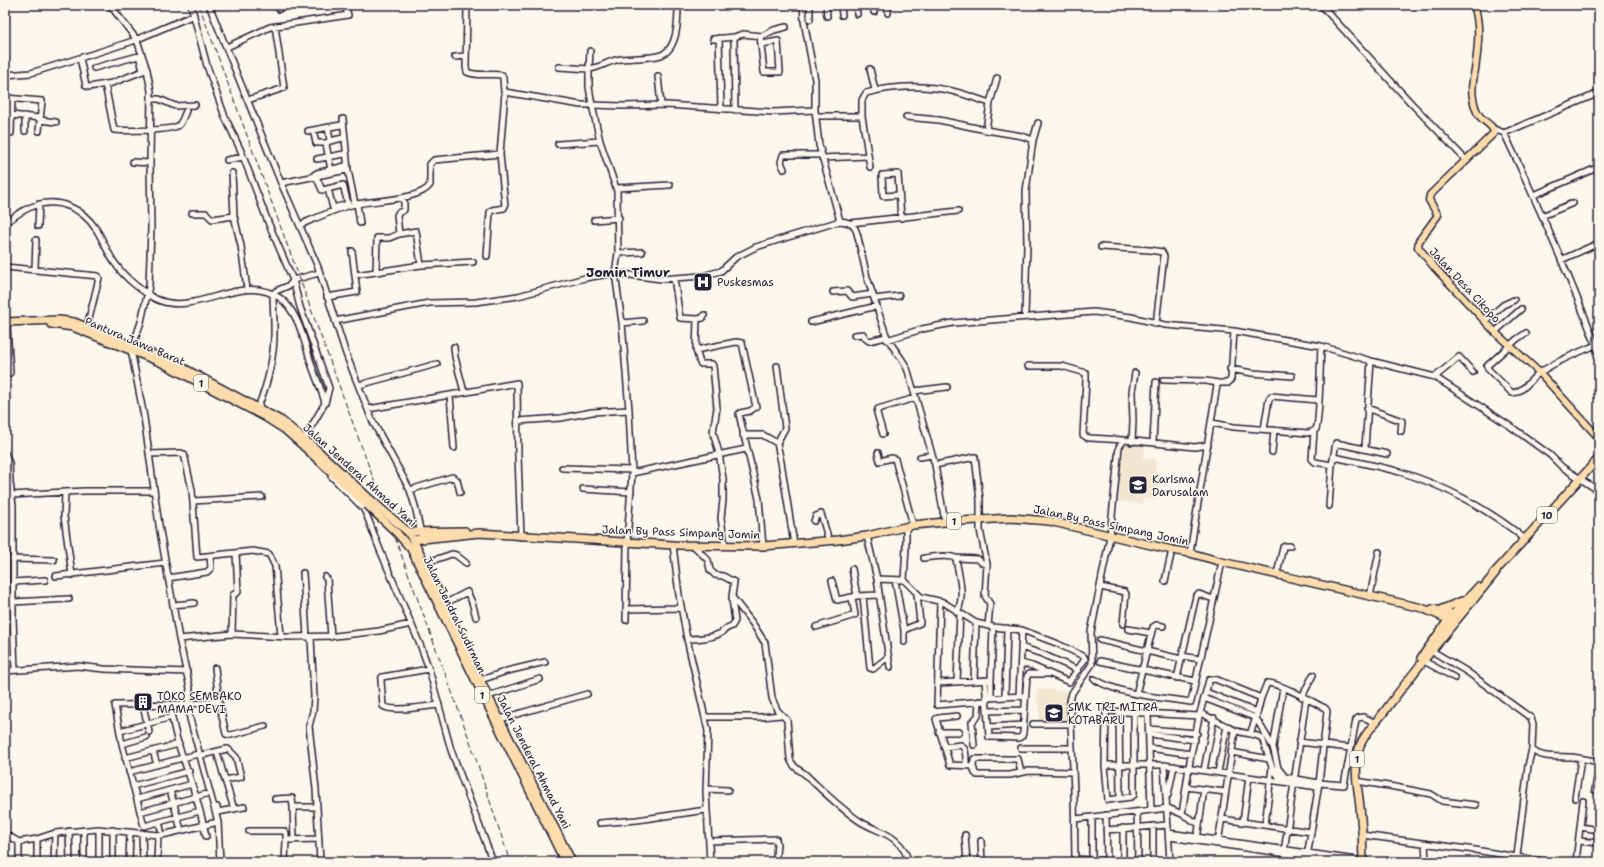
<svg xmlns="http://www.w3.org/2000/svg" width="1604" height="867" viewBox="0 0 1604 867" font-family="'Shantell Sans',sans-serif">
<rect width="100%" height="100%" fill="#fbf7ec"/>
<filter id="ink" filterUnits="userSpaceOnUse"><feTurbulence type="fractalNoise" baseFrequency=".025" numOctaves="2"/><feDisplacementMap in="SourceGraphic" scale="8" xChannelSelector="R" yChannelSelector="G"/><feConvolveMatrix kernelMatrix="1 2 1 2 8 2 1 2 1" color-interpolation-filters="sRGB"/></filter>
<g filter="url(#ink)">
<path fill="#f3e6d1" d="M1123 444 1145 447 1143 458 1156 459 1155 471 1161 472 1157 500 1143 498 1142 504 1116 501Z
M1038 689 1067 691 1068 722 1039 721 1040 704 1036 703Z"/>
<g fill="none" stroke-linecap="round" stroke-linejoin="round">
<g stroke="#22223b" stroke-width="8">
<path id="minor" d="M110 5 137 40 147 70 151 91 150 163 151 228 149 286 141 322 133 345
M191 5 207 66 225 117 241 151 268 222 293 280 300 307 329 388 325 403 303 441
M209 5 281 183 318 267 346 354 372 420 410 490 415 506 421 534
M278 5 279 9
M467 5 466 67 467 72C478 77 491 73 502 75L503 78 504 92H505L581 105H592L600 141 617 191 618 253 615 273 622 323 629 410 632 473 627 542 626 620
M678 5C678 19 678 49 661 55 649 59 634 57 621 59 610 60 600 68 589 69V87L592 105 622 106 667 105 773 112 815 110
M803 5 804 21 815 80V110L819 145 840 221C849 222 854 224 857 233L867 277 885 332C890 347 903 357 908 371L935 465 945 522
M810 5V19
M826 5 827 16
M841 5 842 15
M856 5 857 14
M873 5 874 12
M888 5V13
M1321 5 1411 103 1466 160
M760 36 764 72H780L778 41 762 44
M719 38 721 109
M713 39 734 37
M227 47 270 27 348 15 345 5
M455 57 466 56
M80 58 86 86 89 87 112 83 143 71 140 59
M559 67 589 69 590 51
M94 68 142 55
M870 69 875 90
M5 75 31 73 99 52 133 41 194 15
M658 76 661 105
M105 84 114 130C124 131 173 131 179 125 182 122 184 115 186 111
M5 98 42 101 39 131
M151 99H159L175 106 195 105
M248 100 284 88 275 26
M735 110 734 37 743 34 762 36 774 30 786 27
M11 115 40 118
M816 116H862V100L866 93C893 86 924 85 952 91 965 94 977 99 990 103
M862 116 870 167
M906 117 939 120 986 130 1022 136 1033 140
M343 119 348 170 355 204
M40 120 56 122
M328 127 330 141 326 143V144L331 170
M1494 129 1504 133 1507 139C1540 209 1571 280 1599 353
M313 130 316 143H326
M986 130 990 103 997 78
M25 131V116
M308 131 341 125
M11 133 12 99
M1504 133 1599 93
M330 141 343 138
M558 144 600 141
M822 158 868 156
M317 159 344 154
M227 160 243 157
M133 162 150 163
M784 169 781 162 783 155H821
M232 173 234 216 241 246 247 289
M315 174 322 190H323L343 185 348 204 333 208 328 189
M281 183 347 170 345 166 317 173 313 176
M617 188 670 185
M899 195 883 196 882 175 898 174 901 218
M1534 195 1599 167
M404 198V210L398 213 397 215 399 234 389 238H377L376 272 421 265 473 262
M357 204 360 223
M192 213H206L212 219 234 216
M1542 216 1573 203
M594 220 619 218
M5 223C14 217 23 209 34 206 58 197 82 208 96 229 104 241 108 255 117 266 125 278 144 293 156 299 197 318 241 271 280 298 300 313 305 346 313 369 317 380 322 391 325 403
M851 223 958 211
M300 225C316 218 333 210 351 205 369 200 420 201 430 185V164L434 160 500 154
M38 226 39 204
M399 234 416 231 421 265
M1101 247 1150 250 1162 252 1164 256 1156 324
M618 253 642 252
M487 256 490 212 492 210 504 208 505 206 500 154 505 92
M1561 260 1599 243
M5 267 98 276 99 278 87 327
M35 269 36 240
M355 275 376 272
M674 278 680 318 697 319 696 350 700 363 701 364H712L713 366 717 408 713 432 719 453 723 479V500L721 518 725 546
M833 292 847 291 852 297 873 294
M327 297 357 292 352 251
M874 299 899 296
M1025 317 1027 245 1026 191 1033 140 1038 123
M697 319 703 318 704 315
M335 321 429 303 476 302 518 296 585 278 615 273 661 279 702 276 721 271 736 257 756 247 840 221
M1485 321 1503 305 1514 300
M811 322 877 306
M622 323 643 321
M1495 332 1521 309
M1526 333 1517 339 1487 366 1488 369 1512 393C1522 393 1531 379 1539 373 1556 361 1577 353 1596 345
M854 335 863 334 866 339 869 341 886 337
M887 340 922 329 953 323 1094 312 1131 317 1165 325 1234 331 1321 346 1371 361 1435 377 1510 426 1550 455 1562 467 1599 491
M454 347 455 357 464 392
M131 350 144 417 159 525 179 639 232 634 288 637 335 636 379 631 411 624
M696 350 736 342 742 343 756 407 750 411 740 413 739 414 759 499 763 546
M777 366 785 428 777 443 781 462 794 544
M1028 366H1062L1086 373V380L1083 435 1086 437 1090 438 1124 440
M1230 369 1252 373 1292 376
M5 375 10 373 7 326
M1435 377 1459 357 1473 372
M1163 380 1206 381 1218 383
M359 385 437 364
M914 391 947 387
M258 407C269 381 275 354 274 325 274 315 273 305 273 294L276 291 290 285 293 280 319 273
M1367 408 1402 421 1401 431
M368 409 450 395
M518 421 561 418 592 412 629 410
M1212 423 1234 427 1308 433C1311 432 1314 432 1316 429 1320 423 1320 358 1321 346
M1264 429 1269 399 1271 396 1318 400
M1314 431 1312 459 1315 462 1332 465
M883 434 877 413 878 409 915 398
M743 435H763L777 443
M1132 442 1133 421 1132 392 1135 373
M1153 442 1156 382
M454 448 450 395 517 383 518 456 521 537
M1365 448 1371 361
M1272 452 1274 430
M5 453 9 463 10 482 13 506V618L15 670
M878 453 880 461 892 458 895 459 913 525
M149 454 181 453 184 454 192 490 197 557 253 551 269 554 275 566 281 636
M920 457 932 455
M1334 457C1356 462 1378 466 1400 472 1444 485 1490 510 1525 539
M935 465 975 457 980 500V530L987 564 985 596 990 604 988 626
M562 468 632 470
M632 473 746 449
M331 476 363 508 367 516 380 550 421 647 429 669 451 750 493 862
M583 489 631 492
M410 490 452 477 457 480 460 492
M65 492 64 516 72 575
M11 495 84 491H154
M193 501 262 497
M1329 506 1332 465 1336 443 1387 454
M814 521 816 516 821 514 829 541
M867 536 877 579 890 667
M5 545H12
M673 545 679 595 687 639 708 731 706 792 710 862
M694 546 708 560 710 570 715 575 723 576 734 582 732 597 753 624 765 643 772 698 777 710 787 720 790 759C794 770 802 770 809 778 825 793 842 810 861 822 872 829 887 832 896 841 903 847 907 853 908 862
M1190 553 1217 385 1219 383H1228L1231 379 1234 331
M924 558C933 557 947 554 956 558 958 574 966 596 957 612
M956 558 978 559 982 563 987 564
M12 559 54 560
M425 563 452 554 456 555 466 563
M852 569 857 596
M303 573 307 637
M1277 574 1283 547 1285 546H1290
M56 576 165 563
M325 577 327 579 331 637
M168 578 207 572 211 568 210 556
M877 579 904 580 921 597 943 602 976 623 993 627 1022 630 1056 643 1083 656 1085 659 1069 682 1032 666 1021 663
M895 580 904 630 920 623 917 594
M904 580 906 547V527
M832 581 837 600 857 596 878 595
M1165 581 1172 550
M13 582 45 580
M1100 587 1125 592 1126 594 1123 624
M863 596 870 668 873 669 888 657
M1370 596 1379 552
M940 601 937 705 986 701
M13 602 69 599
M444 604 467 592 472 602 476 617
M173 605 194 603
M626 609 681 608
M816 627 855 615 852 597
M1128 629 1151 633
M904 630V642
M232 634 233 595 238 592 236 553
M311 638 314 697 313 711 309 726 316 789 320 862
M179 639 190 688 188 704 190 719 218 822 220 862
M687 639C697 639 710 638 719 634 724 632 724 628 732 626L735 621 732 599
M1100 640 1181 659
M1021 647 1042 654 1078 670
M1432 651 1466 671 1531 718 1533 724 1532 749C1539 759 1560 756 1571 757 1580 758 1590 760 1599 762
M1182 656 1200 659
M1100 661 1195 681
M1424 661 1455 678
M215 668 219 702 226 734 231 735 265 726
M429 669 382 677 381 681 383 706C393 713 427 706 439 705
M5 671 78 666 104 669 187 672
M1177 678 1196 596 1199 594 1213 599
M1094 679C1123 696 1159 697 1191 702L1222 562
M481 680 507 671 545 662
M985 680 989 737 1019 738 1022 736 1023 733 1027 676 1029 674H1048
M974 681 976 623
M957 682 960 613
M938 683 989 680
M1206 692 1256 712
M1136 694 1153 627 1156 625 1163 626
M488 696 540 679
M1019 696 1022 630
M1005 697 1007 628
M1302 697 1313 675
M988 698 1022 696
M991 698V680L993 627
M1204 698 1256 718 1273 747 1278 768 1285 777 1319 783 1344 785 1356 720 1358 718 1363 717 1376 723
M169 704C173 720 175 737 181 752 191 780 200 807 206 836
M143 705 149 732
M987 711 1024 710
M1119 712 1120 798
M1134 713V795L1131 797 1108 800 1105 765 1106 711 1199 716
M1200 713C1212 718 1223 725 1234 730 1243 734 1254 733 1262 738L1272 767 1282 781
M1148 714 1151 810
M957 716 938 718 936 719 950 765 973 766 975 773 977 775H1010L1029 771 1073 772
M706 717H761L781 715
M500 719 587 694
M1033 724H1071
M989 727 1023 725
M1149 729 1197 733
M120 731 172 717
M939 732H959
M1149 734 1195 740
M1250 734 1256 718 1261 698 1267 683C1283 684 1310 701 1325 708L1327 711 1319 783 1307 857
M1299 742 1350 748
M122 744 146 737
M974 745 972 722 978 716 979 701
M944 747 961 745C967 749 966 759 966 765
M1273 747 1283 688
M1021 748H1071
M1149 748 1191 754
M153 751 157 765
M1231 752 1269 759
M202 755 227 749H228L236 757 241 777 225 780 217 752
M125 758 179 744
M1105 765H1164L1318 787
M1164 765 1170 862
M973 766 974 759H1018L1021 772
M1204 770 1214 718
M129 772 198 754
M1218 772 1227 726
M225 780 234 809
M1356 781 1395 787 1431 794 1442 801 1476 805
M133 786 189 771
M1186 787 1225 792
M706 789 728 790
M170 790 181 830
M1595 790 1599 766
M1168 795 1174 766
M1575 798 1581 759
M137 799 192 784
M275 799 292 798 293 807H317
M217 807 218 812 244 807
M293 807 294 840
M200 811 144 826 122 744 115 705 188 704 219 702
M140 812 210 793
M1137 812 1138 862
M1182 814 1191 754 1200 713 1209 680 1215 679 1261 698
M1106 815 1107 860
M1092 817V859
M1075 819 1168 808 1182 814 1199 824
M1222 819 1311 832
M159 822 161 830
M1243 822 1249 777
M600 823 637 820 706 810
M1265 825 1272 767
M1580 827 1599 830
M1123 828V862
M1106 830 1168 825
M69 831 70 862
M249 831H284L286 833V840
M142 833 143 862
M1169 833 1363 861
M5 834 19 842 37 839 55 833 98 829 158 835 157 862
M162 835 218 822
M965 835 967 862
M1362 835 1475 850 1548 862
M1169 837 1343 862
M37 839V862
M1197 840 1204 789
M709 841 776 839 777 843 776 856
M981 841 982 862
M1579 841 1599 843
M1218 843 1235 731
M1425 843 1426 862
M1284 852 1306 699
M1517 856 1528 766 1532 749
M1075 859 1122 862
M19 862V842
M54 862 55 833
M84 862V830
M99 862V829
M113 862V830
M129 862 130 832
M285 862 286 840 319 839
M1075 862 1074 792 1070 701 1072 693 1092 664 1091 632 1110 536 1119 447 1124 440 1195 447 1208 445
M1153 862V826
M1576 862 1583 801"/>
</g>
<g stroke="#22223b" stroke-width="9">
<path id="major" d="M1474 5C1481 26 1478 49 1475 70 1473 79 1471 88 1473 98 1474 104 1475 110 1479 115 1483 122 1494 125 1494 133L1430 195 1429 200 1438 215 1419 241 1418 247 1435 268 1499 336 1540 373 1599 438"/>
</g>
<g stroke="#22223b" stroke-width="10">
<path id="highway" d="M5 322 59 320 74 322 174 363 282 421 316 449 371 500
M51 324 73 327 160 362 265 417 284 429 301 444 367 505
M401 526 408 532 418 549 488 696 572 862
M396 532 411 549 565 862
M408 532 465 531
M413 540 479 533 673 545 763 546 838 540 867 536 913 525 945 522 1011 518 1049 521 1172 550 1190 553 1222 562 1422 608 1454 622
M1493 574 1599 458
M1432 609 1457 615
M1440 610 1462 601
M1421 658 1449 619 1478 587
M1363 862C1363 844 1362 825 1360 807 1358 789 1354 771 1358 753 1360 738 1375 724 1384 712 1419 664 1458 619 1496 572"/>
</g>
<use href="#minor" stroke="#fbf7ec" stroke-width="5"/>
<use href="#major" stroke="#fcdcac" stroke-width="6"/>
<use href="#highway" stroke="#fcdcac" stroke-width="7"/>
<path stroke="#22223b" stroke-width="1" stroke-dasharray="6 3" stroke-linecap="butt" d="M199 5 471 744 510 862"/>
<g stroke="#22223b" stroke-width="10" stroke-linecap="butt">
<path id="highway-bridge" d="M371 500 401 526
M367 505 396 532"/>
</g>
<use href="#highway-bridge" stroke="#fcdcac" stroke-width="7"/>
</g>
</g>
<defs>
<g id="hospital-square" transform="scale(1)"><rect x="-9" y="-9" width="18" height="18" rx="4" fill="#22223b" stroke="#fbf7ec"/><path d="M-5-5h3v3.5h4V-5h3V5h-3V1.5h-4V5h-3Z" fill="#fff"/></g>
<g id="school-square" transform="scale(1)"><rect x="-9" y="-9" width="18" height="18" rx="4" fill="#22223b" stroke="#fbf7ec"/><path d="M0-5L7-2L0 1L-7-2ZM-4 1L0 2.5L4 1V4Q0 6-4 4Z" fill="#fff"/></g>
<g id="building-square" transform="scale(1)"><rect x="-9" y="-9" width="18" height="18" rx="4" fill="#22223b" stroke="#fbf7ec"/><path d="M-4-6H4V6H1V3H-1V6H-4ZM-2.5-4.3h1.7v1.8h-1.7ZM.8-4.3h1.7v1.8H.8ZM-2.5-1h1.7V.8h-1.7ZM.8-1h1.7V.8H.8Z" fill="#fff"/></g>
</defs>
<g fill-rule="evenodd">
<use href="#hospital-square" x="703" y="282"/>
<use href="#school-square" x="1138" y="485"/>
<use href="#building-square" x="143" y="702"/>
<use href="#school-square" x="1054" y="713"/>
</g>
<g text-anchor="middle" stroke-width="3" stroke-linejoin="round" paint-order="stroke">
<g fill="#fbf7ec" stroke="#636270" stroke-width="1">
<rect x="194" y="375" width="14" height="16" rx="3"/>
<rect x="1537" y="507" width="20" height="16" rx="3"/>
<rect x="947" y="513" width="14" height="16" rx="3"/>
<rect x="475" y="687" width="14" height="16" rx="3"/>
<rect x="1350" y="751" width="14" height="16" rx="3"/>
</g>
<g font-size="10" font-weight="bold" fill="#22223b">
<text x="201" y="387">1</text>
<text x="1547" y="519">10</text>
<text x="954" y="525">1</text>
<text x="482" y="699">1</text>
<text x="1357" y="763">1</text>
</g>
<g font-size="11" fill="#22223b" stroke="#fbf7ec" text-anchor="start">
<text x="717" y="286">Puskesmas</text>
<text x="1152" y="483">Karisma<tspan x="1152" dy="13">Darusalam</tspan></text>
<text x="157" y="700">TOKO SEMBAKO<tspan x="157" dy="13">MAMA DEVI</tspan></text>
<text x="1068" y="711">SMK TRI MITRA<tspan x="1068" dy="13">KOTABARU</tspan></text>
</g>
<g font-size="11" fill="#22223b" stroke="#fbf7ec">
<text transform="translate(1465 285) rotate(47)" y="4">Jalan Desa Cikopo</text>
<text transform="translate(135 341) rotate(23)" y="4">Pantura Jawa Barat</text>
<text transform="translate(360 475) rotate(42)" y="4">Jalan Jenderal Ahmad Yani</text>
<text transform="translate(1111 525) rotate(12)" y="4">Jalan By Pass Simpang Jomin</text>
<text transform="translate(681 532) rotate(2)" y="4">Jalan By Pass Simpang Jomin</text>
<text transform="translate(455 615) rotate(64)" y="4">Jalan Jendral Sudirman</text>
<text transform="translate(534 762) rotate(63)" y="4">Jalan Jenderal Ahmad Yani</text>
</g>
<g font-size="13" font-weight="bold" fill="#22223b" stroke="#fbf7ec">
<text x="628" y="277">Jomin Timur</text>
</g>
</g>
<rect width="1604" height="867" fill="none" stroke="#fbf7ec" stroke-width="20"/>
<rect x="10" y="10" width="1584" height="847" fill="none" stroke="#22223b" stroke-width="1.5" filter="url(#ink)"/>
</svg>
